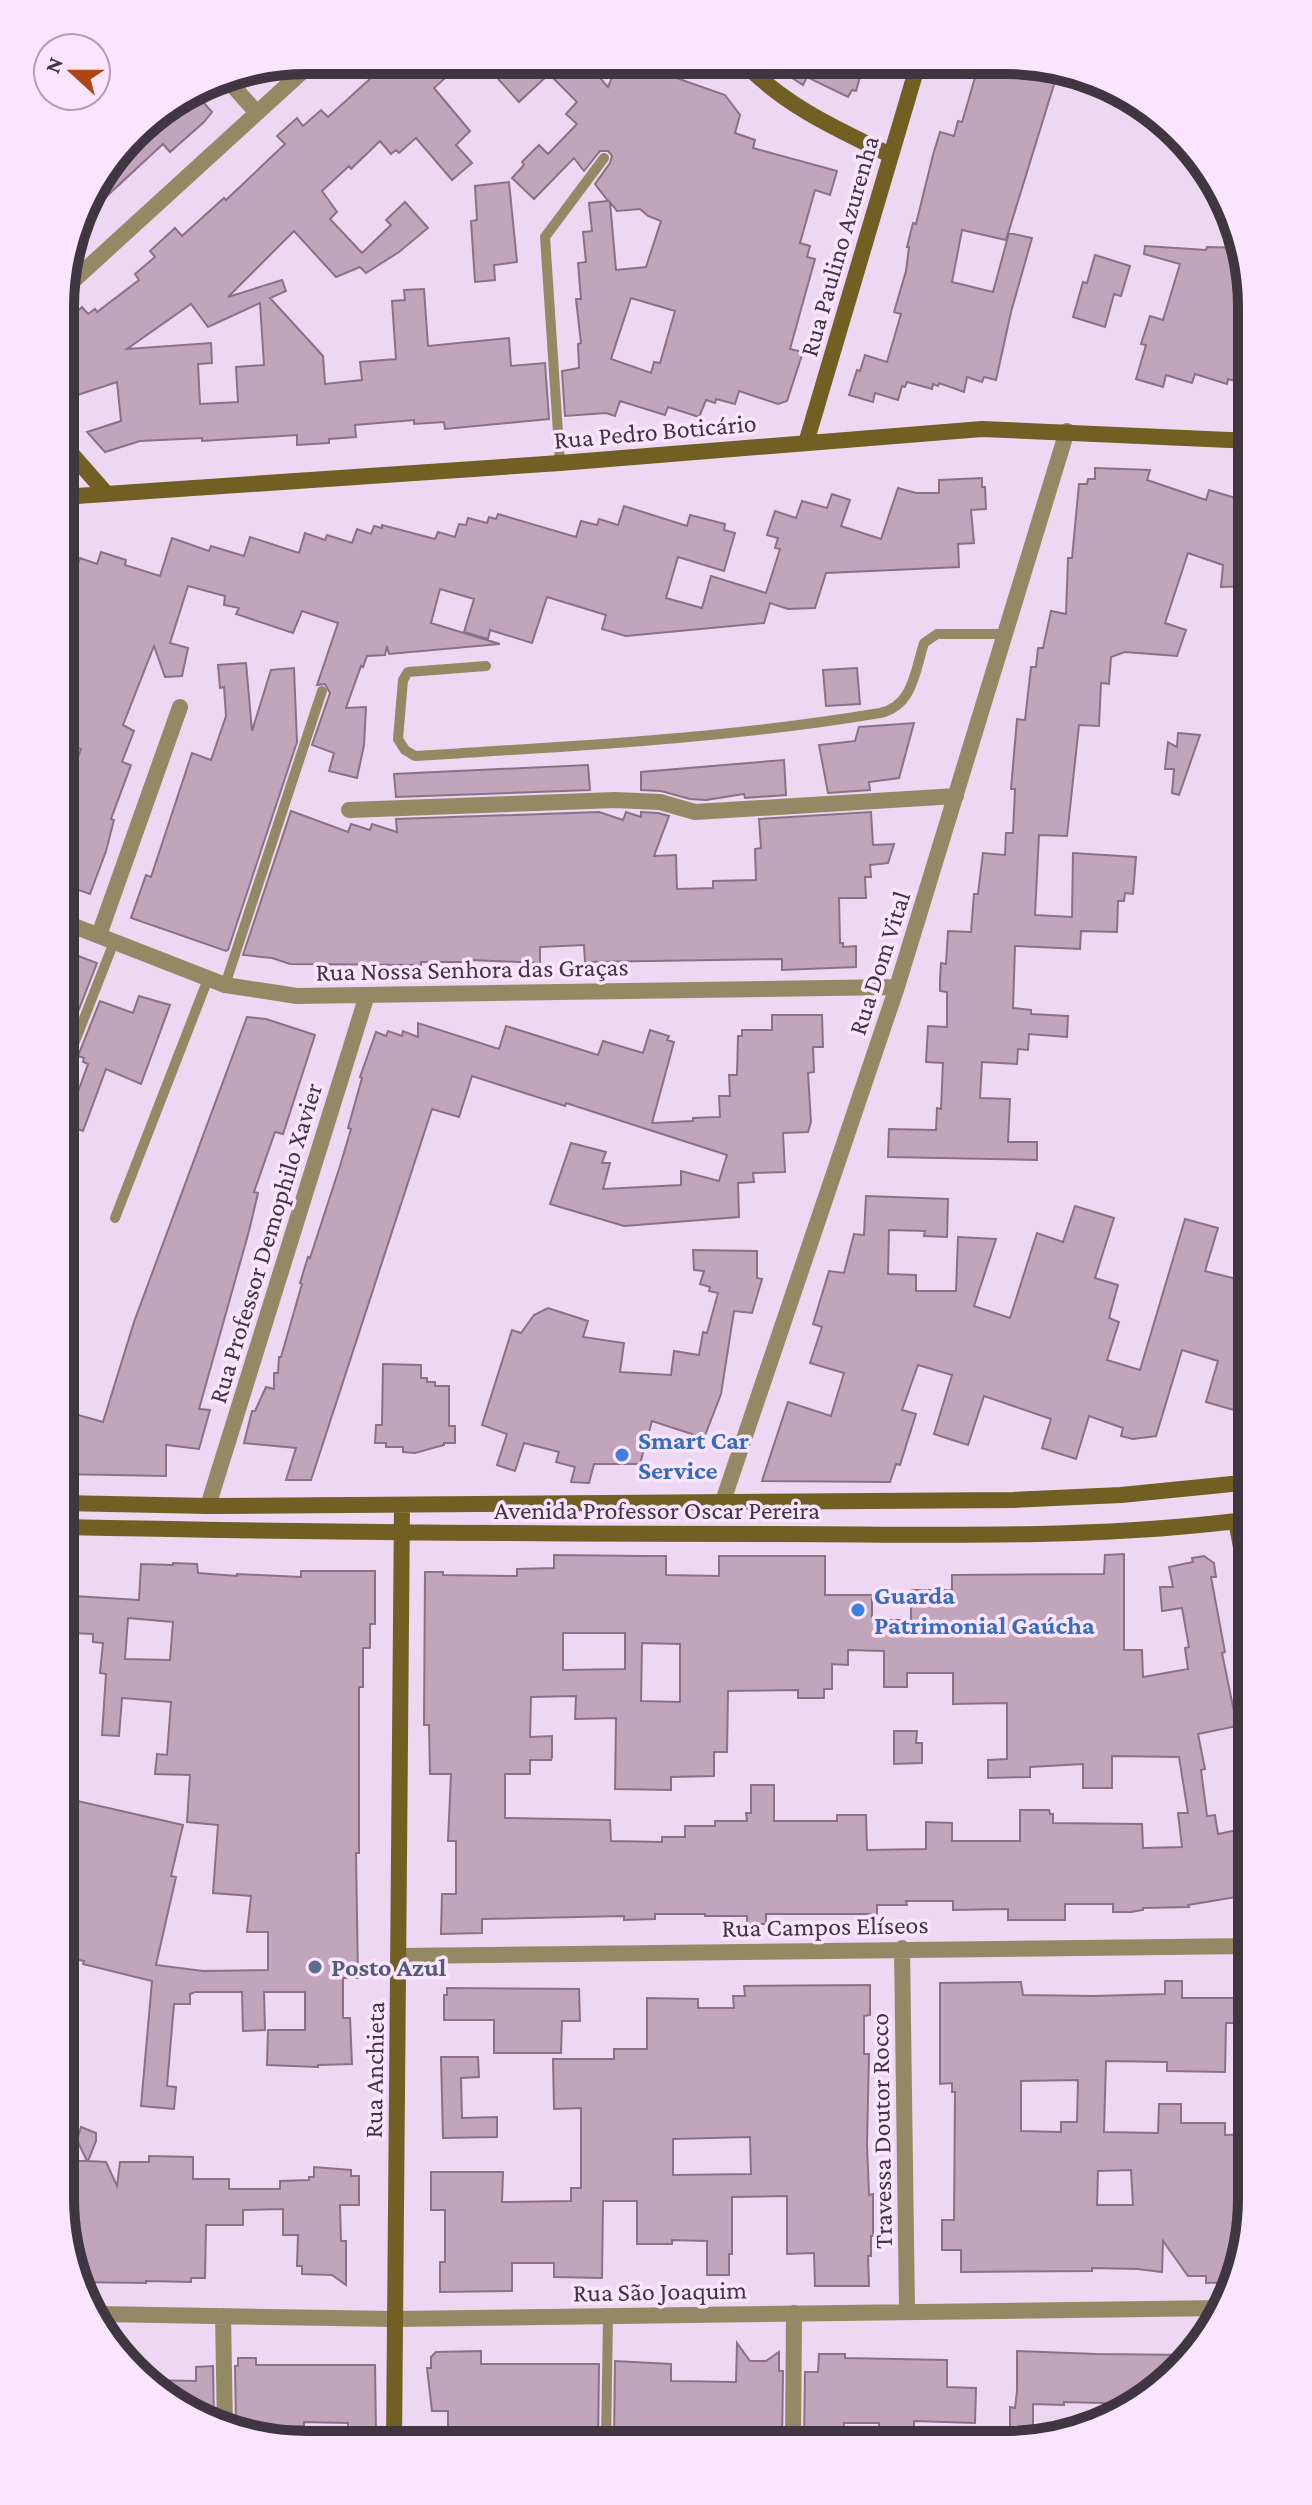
<svg xmlns="http://www.w3.org/2000/svg" width="1312" height="2505" viewBox="0 0 1312 2505" font-family="'Crimson Pro',serif">
<rect width="100%" height="100%" fill="#eed7f2"/>
<path fill="#c1a5bb" stroke="#8b7185" stroke-width="2" fill-rule="evenodd" d="M379 60 464 61 434 88 470 131 456 145 472 163 452 180 416 138 399 153 396 150 391 154 380 141 351 169 349 166 322 191 337 212 330 219 362 253 391 225 386 220 405 202 428 228 399 252 366 273 360 267 336 277 294 231 228 297 282 280 286 291 270 298 323 356 325 384 362 380 360 362 396 359 392 301 405 300 404 290 424 289 428 346 509 338 511 366 545 363 549 419 445 429 444 422 414 424V420L355 425 356 437 329 439V443L297 445V435L202 441V438L140 441 105 452 87 432 121 421 117 382 62 400V326L82 307 88 314 95 309 97 312 139 280 135 274 155 257 150 251 175 228 182 236 224 198 226 200 285 144 277 136 297 118 303 126 321 110 328 117 371 78 366 72ZM260 303 264 365 236 367 238 402 200 404 198 364 212 363 211 343 127 349 191 304 208 327Z
M482 61 586 62 608 87 618 62H671L665 74 725 95 740 115 735 133 755 140 753 148 837 171 830 195 815 190 800 243 810 246 807 257 815 259 790 349 803 352 787 401 778 404 739 391 735 404 716 399 715 403 706 400 699 417 668 407 665 415 620 401 615 416 606 413 565 416 562 371 579 368 578 344 581 343 576 299H581L578 263 586 262 583 232 592 231 589 203 608 201 595 184 610 163 612 156 608 151H600L584 171 574 158 534 199 512 178 524 165 522 162 539 145 548 154 577 124 566 114 577 102 549 74 519 102ZM610 202 617 211 640 209 648 216 661 221 646 267 616 270ZM631 298 675 311 660 363 654 362 651 373 611 359Z
M769 63H864L856 91 852 90 848 97 807 77 803 85Z
M979 64 1057 67 1054 77 1056 78 1006 240 962 230 952 282 993 292 1009 233 1032 238 1011 312 996 380 984 377 982 382 967 377 964 392 939 383 938 386 933 384 932 389 907 382 905 387 902 386 898 400 875 393 873 402 849 395 857 370 860 371 865 355 887 362 901 314 894 312 906 271 909 247H907L913 223 916 224 933 155 940 132 954 136 958 121 962 122Z
M195 93 212 112 204 122 170 152 163 144 81 220 86 197 144 122 173 103 175 106 183 99 186 102Z
M509 182 517 262 494 265 495 280 475 282 471 221 477 220 475 186Z
M1145 246 1206 250 1207 247 1242 248 1252 307V386L1228 379 1227 384 1195 374 1192 383 1166 375 1163 387 1136 379 1146 345 1141 344 1150 316 1163 320 1180 264 1144 254Z
M1095 255 1130 266 1121 296 1114 294 1105 327 1073 317 1083 282 1087 283Z
M1095 468 1150 470 1147 480 1206 500 1209 490 1252 503V586L1221 587 1223 565 1188 553 1165 623 1186 630 1177 656 1125 652 1111 657 1109 684 1101 683 1099 726 1079 725 1067 836 1039 835 1035 915 1072 917 1073 853 1136 857 1133 894 1125 893 1124 901H1118L1117 932 1081 931 1080 949 1015 946 1013 1008 1031 1010V1014L1068 1016 1067 1037 1029 1034 1028 1050 1018 1049 1017 1064 982 1062 980 1098 1010 1099 1008 1142H1037V1160L888 1157 889 1129 936 1130 937 1108 941 1109 943 1063 926 1062 928 1026 947 1027V992L940 991V980L941 963 946 964 948 931 971 932 974 894H978L983 853 1005 855 1006 833H1013L1015 789H1011L1017 719 1025 720 1031 667H1036L1038 648H1043L1051 611 1066 614 1068 558H1072L1079 484H1087L1088 479H1095Z
M982 478V487H985L986 509 971 510 974 543 958 544 959 567 826 573 815 608 788 609 770 603 764 623 626 636 602 629 606 615 547 597 532 643 490 630 488 639 464 632 474 599 440 589 431 623 500 644 389 654 387 646 385 655 367 656 363 667 361 666 346 708 366 707 364 745 357 778 329 771 334 753 312 745 330 693 325 684 317 685 338 623 302 611 293 633 236 614 239 608 224 605 225 596 188 586 170 643 188 648 182 676 165 677 154 646 123 725 134 731 122 762 131 765 111 819 114 820 106 851 90 894 76 889 67 912 61 910 62 785 67 787 81 749 62 742V671L69 648 62 646V580L68 561 78 564 80 558 97 564 101 552 126 560 125 565 160 576 172 538 209 551 211 546 244 556 250 537 299 553 305 533 325 540 327 535 352 543 357 529 371 534 374 526 382 528V525L435 539 438 532 455 537 459 524 466 525 468 518 487 523 489 517 496 519 498 514 576 537 581 521 597 525 599 519 618 525 624 506 687 526 690 515 725 524 724 530 735 533 724 571 678 557 666 598 702 608 711 576 766 593 780 549 775 548 778 538 767 535 775 511 796 518 802 501 827 508 832 494 850 500 841 526 881 539 898 488 916 493H939V480Z
M246 663 252 731 271 670 294 668 297 742 228 950 226 951 131 918 146 875 151 877 192 753 211 760 226 716 224 687 220 688 218 665Z
M857 668 860 704 826 706 823 670Z
M914 723 899 778 869 782 870 790 828 793 819 745 855 741 859 727Z
M1178 733 1200 735 1179 795 1172 793 1174 769H1165L1168 742 1177 747Z
M784 760 786 795 745 798 744 794 706 800 690 799 661 791 641 790V772Z
M588 765 590 790 396 797 394 774Z
M291 811 348 832 351 824 370 830 372 824 397 832 396 819 599 812 623 820 626 812 641 817V812L658 813 669 816 654 856 676 855 677 889 713 888V881L756 880 755 849 761 848 759 819 871 812 873 845 894 844 888 863 870 865 871 877H865L866 898H839L840 943H843V947L856 946V967L782 970V959L585 962 584 945 540 947V963L472 960V962H421V965L290 964 272 958 243 955Z
M73 954 97 963 63 1050 61 983Z
M139 996 170 1005 141 1084 106 1069 83 1131 66 1125 88 1064 83 1062 84 1058 78 1056 100 1001 133 1013Z
M772 1015H822L823 1047H813L814 1072 808 1073 811 1122 808 1132 783 1133 785 1172 753 1173 754 1182 738 1183 739 1217 624 1226 550 1204 571 1143 606 1152 602 1163H610L603 1189 681 1185V1171L719 1181 727 1155 566 1103 565 1106 472 1076 459 1117 432 1109 311 1480H286L296 1448 244 1443 252 1411H255L266 1387 274 1389V1373H278L279 1357H281L302 1284 300 1283 308 1257 310 1258 340 1166 351 1129 348 1128 362 1078 360 1077 376 1032 386 1036 388 1031 402 1036 403 1031 418 1037V1023L499 1049 506 1026 598 1055 603 1041 643 1053 650 1030 669 1036 667 1040 674 1042 652 1123 693 1121V1118L720 1117 719 1096H730L729 1075H737L738 1036H742V1030H772Z
M247 1017 266 1019 315 1035 283 1134 275 1132 254 1192 258 1193 249 1231 199 1409 210 1410 199 1449 166 1445V1476L61 1474V1410L103 1422 134 1322Z
M866 1196 948 1199 947 1237 924 1236 925 1231 889 1230 888 1274 916 1275V1291H956L958 1237 996 1239 974 1306 1010 1318 1037 1233 1063 1242 1075 1206 1114 1218 1095 1278 1118 1285 1109 1318 1119 1322 1107 1360 1140 1370 1185 1219 1218 1228 1205 1271 1252 1283V1372L1241 1412 1206 1402 1218 1361 1182 1350 1156 1436 1133 1439 1121 1436 1123 1428 1089 1416 1076 1459 1042 1448 1051 1419 984 1396 968 1445 934 1434 952 1375 918 1365 902 1410 916 1414 900 1465 896 1464 890 1482 762 1481 788 1402 831 1416 844 1373 810 1363 822 1327 813 1324 829 1271 844 1273 854 1234 864 1235Z
M693 1250 757 1251V1278L762 1279 752 1313 734 1311 721 1394 704 1438 652 1421 640 1464H594L589 1483 571 1482 575 1467 556 1462 559 1452 524 1443 515 1471 497 1465 507 1434 482 1425 512 1330 521 1333 534 1315 548 1308 588 1321 583 1337 624 1343 620 1372 671 1375 674 1351 699 1355 703 1332 707 1333 718 1293 709 1291 710 1287 700 1284 704 1271 694 1270Z
M383 1364 421 1365V1378H427V1382H435V1386H449V1426H455V1443H444V1445L415 1453 403 1452V1447H386V1443H375L376 1425H382Z
M1124 1554V1650H1142L1143 1677 1188 1669 1185 1648 1189 1647 1182 1608 1162 1611 1160 1587H1173L1169 1567 1193 1562 1192 1558 1204 1556 1214 1563 1216 1577H1211L1225 1652 1222 1653 1237 1726 1198 1734 1205 1769 1201 1770 1207 1816 1215 1815 1218 1834 1252 1827V1931L1243 1932 1236 1897 1188 1905 1189 1907 1143 1908V1910L1131 1912H1113V1904H1065V1920H1008V1909L953 1910V1901H906L907 1905H877V1914H766V1924H747V1916H705V1914H655V1919L624 1920V1916L482 1919V1933L441 1934 442 1894H456V1841H448L451 1774H430L429 1725H424L425 1572H443V1575L517 1576V1569L554 1568V1555L643 1556H666V1575L719 1576V1556H825V1595H872V1620H911V1590H952V1575L1104 1574 1105 1555ZM563 1633H625V1669L563 1670ZM642 1643 680 1644V1702L641 1701ZM848 1650 884 1651V1687H907V1673H953V1704L1007 1703V1759L988 1760V1778L1030 1777V1767L1083 1764V1788H1112V1756L1179 1757 1188 1813H1178L1182 1847 1143 1848 1142 1824 1053 1823V1814H1050L1049 1810H1020V1841H952V1823L926 1822V1849L867 1850 866 1815H837V1821H774V1785H751V1813H746L747 1821H715V1826H685V1837H662V1842L611 1841 610 1820 505 1818V1774H530V1760H551L552 1757V1736L530 1737 531 1697 576 1696 575 1719 616 1718 615 1789 671 1790V1777L714 1776V1752H727L728 1691 798 1690V1698H824V1689H832V1664L848 1665Z
M173 1563 197 1564 198 1573 237 1576V1574L301 1577V1571H375V1624H370V1648H363V1687H359V1853H356L358 1978H343V2018H350L352 2064 318 2065V2067L267 2065 268 2030H305V1992H264L265 2030 243 2031 242 1992H195L190 1994V2004H174L167 2086 176 2087 174 2109 141 2106 152 1981 83 1964 84 1961 60 1956V1897L68 1899 77 1863 60 1860V1797L183 1825 171 1876 176 1877 156 1965 203 1971 268 1970V1932H247L251 1896 213 1893 218 1825 187 1822 190 1775 155 1774 157 1754 167 1755 171 1702 122 1698 119 1736 102 1735 106 1674 100 1673 103 1643 93 1642V1634L73 1633 75 1596 139 1600 141 1564 173 1565ZM128 1618 173 1622 170 1660 125 1659Z
M894 1731H917L916 1743H922V1763L894 1764Z
M1165 1981H1182V1998H1252V2023H1226L1225 2072 1167 2071V2062L1106 2061 1104 2132 1158 2133 1159 2104H1181V2123H1225V2135L1251 2134V2215L1236 2282 1206 2283V2276H1188L1163 2241 1162 2272 1138 2269 1092 2268V2271L961 2272V2250H942V2220H954L955 2092H952V2083L940 2084V1983L1021 1982 1023 1995 1094 1996 1165 1994ZM1078 2080 1077 2122H1061V2132L1021 2131V2081ZM1131 2170 1133 2205H1097L1098 2171Z
M870 1985V2015L864 2016V2054H869L867 2144 869 2195 873 2194V2236H871V2256H868L869 2286H815L814 2253 787 2254V2196L732 2197V2254H729V2275H707V2241L672 2240V2244H637V2201H603L602 2278 554 2277V2263H512V2291L440 2292V2262H445V2210H431V2172H503L502 2202 571 2201V2188H581V2108L554 2109 553 2059H614V2049H647V1998L698 1999V2008H734L733 1996H745L744 1986ZM750 2137 751 2174 673 2175V2139Z
M447 1988 579 1989 580 2021H562L561 2053H494V2020H444V1995H447Z
M441 2057H478L479 2077 461 2078 462 2118 497 2117V2137L443 2138Z
M81 2127 96 2133V2141L88 2161 106 2162 117 2186 120 2162H149V2156L193 2157V2179H229V2189H280V2181L309 2180V2177H314V2167L351 2170V2176H359V2205H340L341 2241H346V2285L332 2275 302 2274V2266H297L298 2235H283V2209L243 2210V2225H206L205 2278H191V2282L146 2281V2283L76 2282 73 2277 60 2198V2161H87L77 2140Z
M737 2343 750 2361H766L779 2352V2371H783L782 2444H707L708 2434 675 2433V2427H641V2441L614 2440 615 2361 671 2364V2381L736 2382Z
M481 2351V2364H599L598 2444 448 2443V2411H432L427 2368H431V2357L436 2352Z
M1017 2351 1096 2354 1194 2355 1140 2404 1064 2402V2405L1033 2404V2431L1010 2430V2407L1015 2408 1017 2391Z
M819 2354H845V2358L947 2360V2387L976 2388 975 2423 914 2421V2445H879V2423H844L843 2445 804 2444 805 2372H818Z
M238 2358H256V2365H375L376 2435 372 2436V2443H348V2423L304 2422V2426L290 2427V2439L270 2441 262 2439V2424L236 2423 235 2366H238Z
M213 2366 214 2425 198 2420 142 2380 196 2381V2367Z"/>
<g fill="none" stroke-linecap="round" stroke-linejoin="round">
<path stroke="#958965" stroke-width="10" d="M560 463 545 237 604 158
M486 666 408 672 403 680 398 739 405 750 415 756C571 746 725 739 880 713 913 706 915 671 924 643L937 634H1006
M225 985 322 691
M61 1077 114 942
M115 1218 208 979
M606 2444 608 2316"/>
<path stroke="#958965" stroke-width="16" d="M224 76 257 113
M62 291 315 60
M349 810 615 800 660 802 695 812 956 796
M61 921 225 985 297 996 897 987
M99 935 180 707
M722 1504 897 987 1067 431
M208 1506 367 995
M902 1948 907 2312
M399 1956 1252 1946
M98 2314 394 2319 1224 2308
M223 2316 225 2428
M793 2444 794 2313"/>
<path stroke="#715f24" stroke-width="16" d="M744 63C785 106 837 129 890 155
M62 443 105 492
M806 443 918 64
M62 497 560 463 982 429 1252 441
M61 1503 208 1506 1013 1500 1121 1495 1252 1482
M1236 1521 1252 1604
M61 1527C299 1532 536 1534 774 1534 934 1534 1094 1540 1252 1519
M394 2443 402 1505"/>
</g>
<g fill="#3f7fe0" stroke="#fbe4ff" stroke-width="3">
<circle cx="622" cy="1455" r="8"/>
<circle cx="858" cy="1610" r="8"/>
</g>
<circle fill="#5c6f8a" stroke="#fbe4ff" stroke-width="3" cx="315" cy="1967" r="8"/>
<g text-anchor="middle" stroke-width="7" stroke-linejoin="round" paint-order="stroke">
<g font-size="26" fill="#3f3641" stroke="#fbe4ff">
<text transform="translate(839 246) rotate(-74)" y="9">Rua Paulino Azurenha</text>
<text transform="translate(655 431) rotate(-5)" y="9">Rua Pedro Boticário</text>
<text transform="translate(879 963) rotate(-72)" y="9">Rua Dom Vital</text>
<text transform="translate(472 969) rotate(-1)" y="9">Rua Nossa Senhora das Graças</text>
<text transform="translate(265 1243) rotate(-73)" y="9">Rua Professor Demophilo Xavier</text>
<text x="657" y="1519">Avenida Professor Oscar Pereira</text>
<text transform="translate(825 1926) rotate(-1)" y="9">Rua Campos Elíseos</text>
<text transform="translate(374 2070) rotate(-89)" y="9">Rua Anchieta</text>
<text transform="translate(881 2131) rotate(-91)" y="9">Travessa Doutor Rocco</text>
<text transform="translate(660 2291) rotate(-1)" y="9">Rua São Joaquim</text>
</g>
<g font-size="26" font-weight="bold" fill="#366cbe" stroke="#fbe4ff" text-anchor="start">
<text x="638" y="1449">Smart Car<tspan x="638" dy="30">Service</tspan></text>
<text x="874" y="1604">Guarda<tspan x="874" dy="30">Patrimonial Gaúcha</tspan></text>
</g>
<g font-size="26" font-weight="bold" fill="#4e5e75" stroke="#fbe4ff" text-anchor="start">
<text x="331" y="1976">Posto Azul</text>
</g>
</g>
<path d="M0 0H1312V2505H0ZM307 74H1005A233 233 0 0 1 1238 307V2198A233 233 0 0 1 1005 2431H307A233 233 0 0 1 74 2198V307A233 233 0 0 1 307 74Z" fill="#fbe4ff" fill-rule="evenodd"/>
<path fill="none" stroke="#3f3641" stroke-width="10" d="M307 74H1005A233 233 0 0 1 1238 307V2198A233 233 0 0 1 1005 2431H307A233 233 0 0 1 74 2198V307A233 233 0 0 1 307 74Z"/>
<g transform="translate(72 72) rotate(291)"><circle r="38" fill="#fbe4ff" stroke="#b09eb3" stroke-width="2"/>
<path d="M0-6L14 30L0 20L-14 30Z" fill="#ab4812"/>
<text y="-12" font-size="22" font-weight="bold" text-anchor="middle" fill="#3f3641">N</text>
</g>
</svg>
